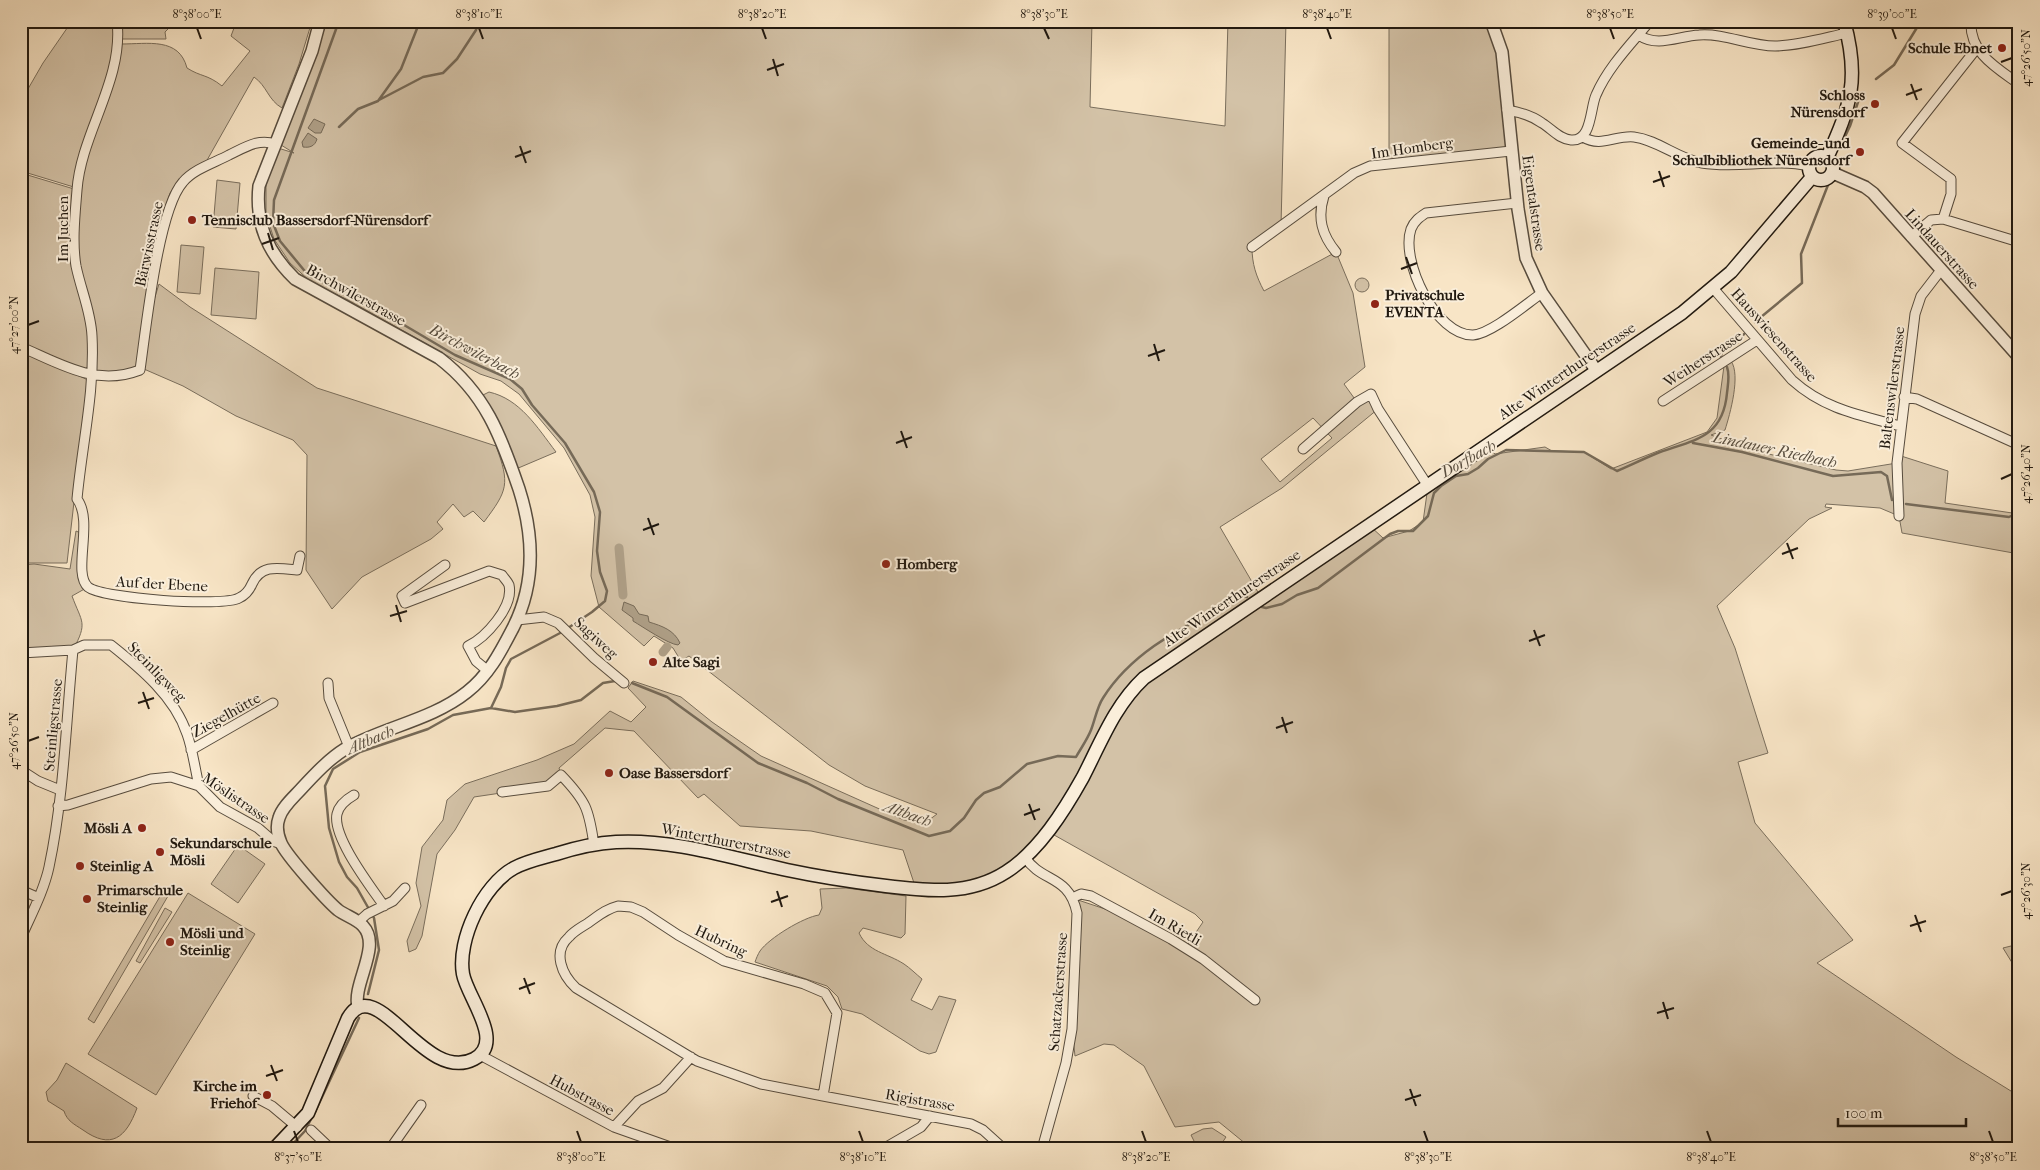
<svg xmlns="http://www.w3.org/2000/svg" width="2040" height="1170" viewBox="0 0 2040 1170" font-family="'IM FELL French Canon',serif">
<rect width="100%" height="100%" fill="#f8e5c6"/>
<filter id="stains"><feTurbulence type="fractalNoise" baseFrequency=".004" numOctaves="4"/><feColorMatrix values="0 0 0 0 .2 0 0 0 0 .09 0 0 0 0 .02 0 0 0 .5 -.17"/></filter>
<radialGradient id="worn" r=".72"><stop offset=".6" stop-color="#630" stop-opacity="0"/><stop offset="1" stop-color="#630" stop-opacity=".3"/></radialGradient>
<path fill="#d3c2a7" stroke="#7a6e5c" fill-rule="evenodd" d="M72 21H114C115 75 91 136 77 188L21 171V101L43 63Z
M119 21H176L165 32 166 39H121Z
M232 21H312L299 64 282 108C268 100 267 86 254 77L206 162 180 179 170 193 165 209 148 298 154 300 159 284 190 307 317 388 496 446C510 484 508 490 484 522L473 511 464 517 453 504 437 522 443 529 431 539 362 577 332 609 306 570 307 455 293 440 236 416 183 386 137 366 129 372 94 374V322L76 260 79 188 86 154 121 44C148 44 179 37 187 68 201 77 207 74 222 86L250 51 231 36 234 28Z
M327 21H1092L1090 107 1225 126 1228 21H1286L1281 226 1252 247C1252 264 1256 276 1264 291L1336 252 1353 293 1365 367 1344 384 1357 402 1371 394 1378 409 1282 488 1220 527 1262 599 1369 525 1383 538 1409 531 1423 522 1428 486 1486 446 1495 454 1545 447 1552 451 1584 452 1611 469 1707 432 1717 418 1724 366 1731 361C1741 375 1730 414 1725 430L1711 435 1752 450 1836 470 1848 471 1897 463 1898 455 1948 471 1945 503 2019 514V554L1902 533 1899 516 1880 508 1826 504 1825 507 1832 508 1809 519 1717 606 1735 648 1768 753 1738 762 1755 823 1853 940 1817 963 1956 1057 2019 1096V1149H1252L1219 1122 1175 1127 1144 1066 1114 1045 1104 1044 1075 1056 1072 1029 1077 945 1072 898 1114 912 1184 950 1203 922 1195 914 1047 831 1025 857 985 882 916 889 903 850 811 831 740 826 704 794 698 798 634 731 605 728 559 768 561 775 548 786 474 797 455 830 437 854 422 936 416 949 409 952 407 941 421 906 416 883 422 847 443 820 447 800 465 784 537 760 574 744 610 711 631 722 646 707 628 688 633 681 681 697 712 722 761 756 904 820 925 823 937 814 865 786 829 765 689 656 681 661 673 648 654 636 644 646 599 607 591 576 595 517 590 495 564 448 519 394 501 381 480 374 348 300 312 283 290 263 274 239 266 214V175L278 148 294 153 281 145 311 68ZM1313 418 1332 438 1280 482 1261 459Z
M1389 21H1491L1497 36 1511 151 1389 162Z
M1936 21H1971V25L1941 26Z
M21 173 74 189 71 256 88 319 89 374 21 344Z
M217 180 240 183 236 229 213 227Z
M181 245 204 247 200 294 177 292Z
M215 268 259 272 256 319 211 315Z
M1355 285a7 7 0 1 1 14 0a7 7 0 1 1-14 0Z
M21 350 88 380 67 563H21Z
M489 392C520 399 537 427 556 452L516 469 483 395Z
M76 531 85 535 82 577 88 587 72 596C82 623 88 622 73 650L21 653V565L34 564 70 569Z
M238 845 265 864 238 903 211 884Z
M846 888 906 896 905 934 901 938 863 928 859 933C868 952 887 953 904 964 910 968 916 974 922 979L911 1000 932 1010 939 996 956 1000 936 1052 929 1054 920 1051 862 1014 842 1009 838 997 827 986 755 962C756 959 758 954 760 951 769 938 804 917 819 915L822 908 820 889Z
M162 893 168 896 94 1023 88 1019Z
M188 893 255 934 156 1095 88 1054Z
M21 897 28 902 29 906 21 923Z
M165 908 172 912 140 963 136 961Z
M2019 944V974L2003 948Z
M66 1063 137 1108C126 1138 111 1150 83 1130 74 1124 67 1121 64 1111L48 1101 46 1092 57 1080Z
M1212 1128 1226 1137 1218 1149 1197 1147 1191 1135 1203 1129Z"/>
<path fill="#afa088" stroke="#766a58" d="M314 119 325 124 321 133H315L308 128Z
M308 133 317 139C315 146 310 148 303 147L302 142Z
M624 602 634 606 639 614 648 616 649 622C662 626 674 630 680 643L678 645C668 644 643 627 633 621V618L622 610Z"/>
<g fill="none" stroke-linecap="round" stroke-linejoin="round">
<path stroke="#766a58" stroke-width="2.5" d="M339 21 274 200 273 223 280 241 308 275 365 302 455 355 510 379 522 389 532 405 565 443 594 492 600 512 597 551 600 572 607 591 605 601 592 612 562 632 511 659 506 668 501 687 491 708
M1876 79 1894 65 1921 21
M379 100 423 77 443 73 457 59 476 30 478 21
M339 127 358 109 378 101 401 69 420 21
M1841 145 1850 126 1861 93
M1755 322 1802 283 1801 254 1828 185
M1721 357 1722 351 1737 343 1744 334
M1693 443 1742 452 1833 476 1881 472 1887 476 1892 500
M1906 504 2009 517 2015 514 2019 520
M2019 526V536
M1262 607 1266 608 1282 604 1297 595 1318 588 1390 534 1398 531H1413L1428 516 1434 493 1441 486 1456 476 1468 474 1478 468 1488 459 1506 450 1584 452 1617 471C1631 465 1645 458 1660 452 1694 440 1723 438 1727 393 1728 384 1730 375 1727 367
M632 683 667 697 758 763 807 783 838 799 929 836 950 831 964 818 976 800 984 793 1000 787 1027 764 1058 756 1076 757C1081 748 1087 740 1091 730 1095 720 1097 707 1103 698 1135 647 1191 624 1242 596L1247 597
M368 994 379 950 374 918 357 888 347 877 339 862 329 828 325 786 333 769 360 752 428 729 453 715 491 708 515 712 557 706 581 700 603 683 615 681
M315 1112 359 1018
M288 1149 305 1131 312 1117"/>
<path stroke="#afa088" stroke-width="9" d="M619 548 623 595
M663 652 667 647"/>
<g stroke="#574c3e" stroke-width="11">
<path id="minor" d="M117 21C124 80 81 133 77 190 75 215 72 242 76 266 81 290 91 312 92 336 95 391 82 445 77 499 94 521 72 573 88 587 103 599 223 607 239 598 246 595 249 591 252 584 261 564 278 568 297 570L300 556
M1971 21C1969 53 1997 68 2019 84
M1639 35C1657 48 1679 36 1699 35 1725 33 1749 46 1775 46 1798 46 1824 38 1847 33
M1507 110C1519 112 1531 115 1542 123 1552 129 1559 139 1571 140 1592 142 1590 108 1596 95 1608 67 1631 44 1650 21
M1583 137C1601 148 1615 135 1634 137 1658 140 1678 159 1702 163 1737 169 1774 158 1809 166
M1324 196C1317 218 1322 235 1336 252
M1517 203 1426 213C1420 217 1414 221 1411 229 1400 261 1436 336 1473 335 1491 334 1526 304 1542 293
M1943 219 1951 194V179L1902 143 1977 48
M1911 237 1931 220 1943 219 2019 242
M1252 247 1354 173 1370 166 1511 151
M1713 288 1792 380C1824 409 1859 415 1900 426
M21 347C61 364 96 387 140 370 146 329 158 210 183 182 194 169 214 163 229 155 244 148 258 138 275 144
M1904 397 1917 399 2019 445
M1663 401 1757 340
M1303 449 1357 402 1371 394 1378 409 1428 486
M1899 516 1897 463 1915 314 1921 296 1941 270
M445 565 402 596 405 603 489 571 502 575C504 578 508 582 509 585 514 607 485 638 468 646L476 661 488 671
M517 620 544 617 558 623 594 658 624 683
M21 653 73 650 84 645H111C140 668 175 697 187 734 193 751 195 769 199 786
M328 683 329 698 349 747
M191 750 273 703
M21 770 38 781 60 790
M502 792 548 786 561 775C586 801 589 809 594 845
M354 795C347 799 339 805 337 814 332 837 371 887 384 906
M58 806 68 805 151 779 171 777 199 786 220 807 258 828 273 841 281 844
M1025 857C1041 883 1069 874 1077 913L1072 1029 1066 1063 1042 1149
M21 890 39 898
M1072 898 1081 894 1091 896 1171 939 1203 959 1255 1000
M618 906 631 907 643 912 678 935 724 961 804 984 825 993 837 1013 823 1096 761 1084 697 1061 576 988C562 975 552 952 569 937 574 931 582 927 588 923 598 916 606 909 618 906Z
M358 922 367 914 393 901 405 888
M21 938C31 915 44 891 49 867 64 796 66 722 73 650
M480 1055 614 1127 676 1149
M253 1096 272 1106 297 1127
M823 1096 971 1124 983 1130 1004 1149
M614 1127 638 1101 663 1088 691 1057
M311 1130 331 1149
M390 1149 421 1105
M883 1149 921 1127 930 1116"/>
</g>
<g stroke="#574c3e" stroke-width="14">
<path id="tertiary" d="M320 21 312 51 259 186C255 224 268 253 295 279L439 358C485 393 501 436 519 489 534 536 536 583 513 628 501 651 489 675 467 692 432 720 384 727 345 749 329 759 315 774 302 788 294 797 282 807 279 818 276 826 278 836 281 843 286 855 327 901 338 910 346 916 357 919 363 926 382 946 352 984 358 1007
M1491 21 1502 52 1518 209 1526 258 1542 293 1596 370
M1833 173 1865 187 1873 193 2019 357"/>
</g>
<g stroke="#211910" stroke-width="15">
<path id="secondary" d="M1809 168a12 12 0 1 1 24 0a12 12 0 1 1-24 0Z
M1827 158C1851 105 1860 79 1844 21
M274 1149 308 1113 348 1018C377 970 424 1085 474 1059 506 1043 467 997 463 974 457 940 483 885 514 868 527 861 542 858 556 854 575 848 596 843 616 842 674 839 731 858 787 870 820 877 853 882 886 886 927 891 969 896 1006 872 1039 851 1064 811 1083 777 1101 742 1115 705 1144 678L1682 313 1731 272 1812 177"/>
</g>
<use href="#minor" stroke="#faeeda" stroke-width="9"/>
<use href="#tertiary" stroke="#faeeda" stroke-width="11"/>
<use href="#secondary" stroke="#faeeda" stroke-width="12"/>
</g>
<path fill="none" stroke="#211910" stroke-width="2" d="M197 28 201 39M479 28 483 39M762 28 766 39M1044 28 1049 39M1327 28 1331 39M1610 28 1614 39M1892 28 1896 39M773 59 778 76M2001 62 2012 58M767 70 784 64M1911 84 1917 100M1906 95 1922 89M520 146 526 163M515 157 531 151M1659 171 1664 187M1653 182 1670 176M268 233 273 250M262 244 279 238M1406 257 1412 274M1401 269 1417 263M28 325 39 321M1154 344 1159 361M1148 356 1165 350M901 431 907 448M896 443 912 437M2001 479 2012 474M648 518 654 535M643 530 659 524M1787 543 1793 559M1782 554 1798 548M396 605 401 622M390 616 407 611M1534 630 1540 646M1529 641 1545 635M143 692 149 709M138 703 154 698M1282 717 1287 733M1276 728 1293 722M28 741 39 737M1029 804 1035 820M1024 815 1040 809M777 891 782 907M2001 895 2012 891M771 902 788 896M1915 915 1921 932M1910 926 1926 921M524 978 530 994M519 989 535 983M1663 1002 1668 1019M1657 1013 1674 1008M271 1065 277 1081M266 1076 283 1070M1410 1089 1416 1106M1405 1100 1421 1095M294 1131 298 1142M577 1131 581 1142M859 1131 863 1142M1142 1131 1146 1142M1424 1131 1428 1142M1707 1131 1711 1142M1989 1131 1993 1142"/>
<g fill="#8f2418" stroke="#faeeda" stroke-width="2">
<circle cx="2002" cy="48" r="5"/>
<circle cx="1875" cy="104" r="5"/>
<circle cx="1860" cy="152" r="5"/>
<circle cx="192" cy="220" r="5"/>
<circle cx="1375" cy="304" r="5"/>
<circle cx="886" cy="564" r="5"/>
<circle cx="653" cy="662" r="5"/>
<circle cx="609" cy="773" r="5"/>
<circle cx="142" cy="828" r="5"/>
<circle cx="160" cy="852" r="5"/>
<circle cx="80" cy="866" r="5"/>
<circle cx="87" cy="899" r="5"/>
<circle cx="170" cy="942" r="5"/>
<circle cx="267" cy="1095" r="5"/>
</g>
<g text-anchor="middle" stroke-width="4" stroke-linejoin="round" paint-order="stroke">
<g font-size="15" font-weight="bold" fill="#211910" stroke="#faeeda" text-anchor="start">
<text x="1992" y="53" text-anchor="end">Schule Ebnet</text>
<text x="1865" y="100" text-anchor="end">Schloss<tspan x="1865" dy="17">Nürensdorf</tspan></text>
<text x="1850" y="148" text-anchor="end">Gemeinde- und<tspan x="1850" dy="17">Schulbibliothek Nürensdorf</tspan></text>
<text x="202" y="225">Tennisclub Bassersdorf-Nürensdorf</text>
<text x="1385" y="300">Privatschule<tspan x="1385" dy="17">EVENTA</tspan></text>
<text x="896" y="569">Homberg</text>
<text x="663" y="667">Alte Sagi</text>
<text x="619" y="778">Oase Bassersdorf</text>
<text x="132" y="833" text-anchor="end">Mösli A</text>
<text x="170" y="848">Sekundarschule<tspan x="170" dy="17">Mösli</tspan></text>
<text x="90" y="871">Steinlig A</text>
<text x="97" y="895">Primarschule<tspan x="97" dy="17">Steinlig</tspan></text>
<text x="180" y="938">Mösli und<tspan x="180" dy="17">Steinlig</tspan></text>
<text x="257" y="1091" text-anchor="end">Kirche im<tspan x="257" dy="17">Friehof</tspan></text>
</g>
<g font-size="15" fill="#211910" stroke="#faeeda">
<text transform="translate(1412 148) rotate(-8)" y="5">Im Homberg</text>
<text transform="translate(1534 203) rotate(82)" y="5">Eigentalstrasse</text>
<text transform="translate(63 229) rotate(-90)" y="5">Im Juchen</text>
<text transform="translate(149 244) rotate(-78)" y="5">Bärwisstrasse</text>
<text transform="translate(1942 249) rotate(48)" y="5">Lindauerstrasse</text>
<text transform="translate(356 295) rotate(29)" y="5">Birchwilerstrasse</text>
<text transform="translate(1774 335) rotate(48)" y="5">Hauswiesenstrasse</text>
<text transform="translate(1703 359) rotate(-33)" y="5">Weiherstrasse</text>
<text transform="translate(1567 371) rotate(-34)" y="5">Alte Winterthurerstrasse</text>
<text transform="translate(1892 388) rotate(-83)" y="5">Baltenswilerstrasse</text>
<text transform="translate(162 584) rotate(3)" y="5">Auf der Ebene</text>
<text transform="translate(1232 598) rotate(-34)" y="5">Alte Winterthurerstrasse</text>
<text transform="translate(596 638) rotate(43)" y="5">Sagiweg</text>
<text transform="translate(157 672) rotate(46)" y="5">Steinligweg</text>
<text transform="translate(226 715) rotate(-29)" y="5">Ziegelhütte</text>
<text transform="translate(53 725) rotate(-85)" y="5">Steinligstrasse</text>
<text transform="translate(236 798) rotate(34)" y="5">Möslistrasse</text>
<text transform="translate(726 841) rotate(11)" y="5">Winterthurerstrasse</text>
<text transform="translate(1175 927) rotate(30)" y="5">Im Rietli</text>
<text transform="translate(721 941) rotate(25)" y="5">Hubring</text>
<text transform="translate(1058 992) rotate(-86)" y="5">Schatzackerstrasse</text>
<text transform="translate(582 1095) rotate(28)" y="5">Hubstrasse</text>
<text transform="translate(920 1100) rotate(10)" y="5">Rigistrasse</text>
</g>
<g font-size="16" font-style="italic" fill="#5a4f40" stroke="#faeeda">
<text transform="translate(475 351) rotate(28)" y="6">Birchwilerbach</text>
<text transform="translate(1775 449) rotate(12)" y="6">Lindauer Riedbach</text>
<text transform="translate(1468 458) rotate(-29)" y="6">Dorfbach</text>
<text transform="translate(370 739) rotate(-23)" y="6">Altbach</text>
<text transform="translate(908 813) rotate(20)" y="6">Altbach</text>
</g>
</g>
<rect width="2040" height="1170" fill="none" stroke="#f8e5c6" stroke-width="55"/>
<path d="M1838 1118v8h128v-8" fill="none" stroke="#211910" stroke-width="2.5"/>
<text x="1845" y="1118" font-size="15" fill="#211910" stroke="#faeeda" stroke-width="4" paint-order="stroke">100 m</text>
<rect x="28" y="28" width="1984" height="1114" fill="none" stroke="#211910" stroke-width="2"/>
<g font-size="12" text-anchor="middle" fill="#211910">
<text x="197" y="18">8°38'00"E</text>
<text x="479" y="18">8°38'10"E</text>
<text x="762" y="18">8°38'20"E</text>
<text x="1044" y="18">8°38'30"E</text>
<text x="1327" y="18">8°38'40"E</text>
<text x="1610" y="18">8°38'50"E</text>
<text x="1892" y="18">8°39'00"E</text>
<text transform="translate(2026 58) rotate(-90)" y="4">47°26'50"N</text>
<text transform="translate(14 325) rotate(-90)" y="4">47°27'00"N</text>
<text transform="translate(2026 474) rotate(-90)" y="4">47°26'40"N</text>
<text transform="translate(14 741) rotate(-90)" y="4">47°26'50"N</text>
<text transform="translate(2026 891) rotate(-90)" y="4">47°26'30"N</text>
<text x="298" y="1161">8°37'50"E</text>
<text x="581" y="1161">8°38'00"E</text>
<text x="863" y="1161">8°38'10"E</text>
<text x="1146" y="1161">8°38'20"E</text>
<text x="1428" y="1161">8°38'30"E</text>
<text x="1711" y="1161">8°38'40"E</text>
<text x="1993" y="1161">8°38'50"E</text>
</g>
<rect width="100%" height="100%" filter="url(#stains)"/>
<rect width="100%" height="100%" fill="url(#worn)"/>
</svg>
